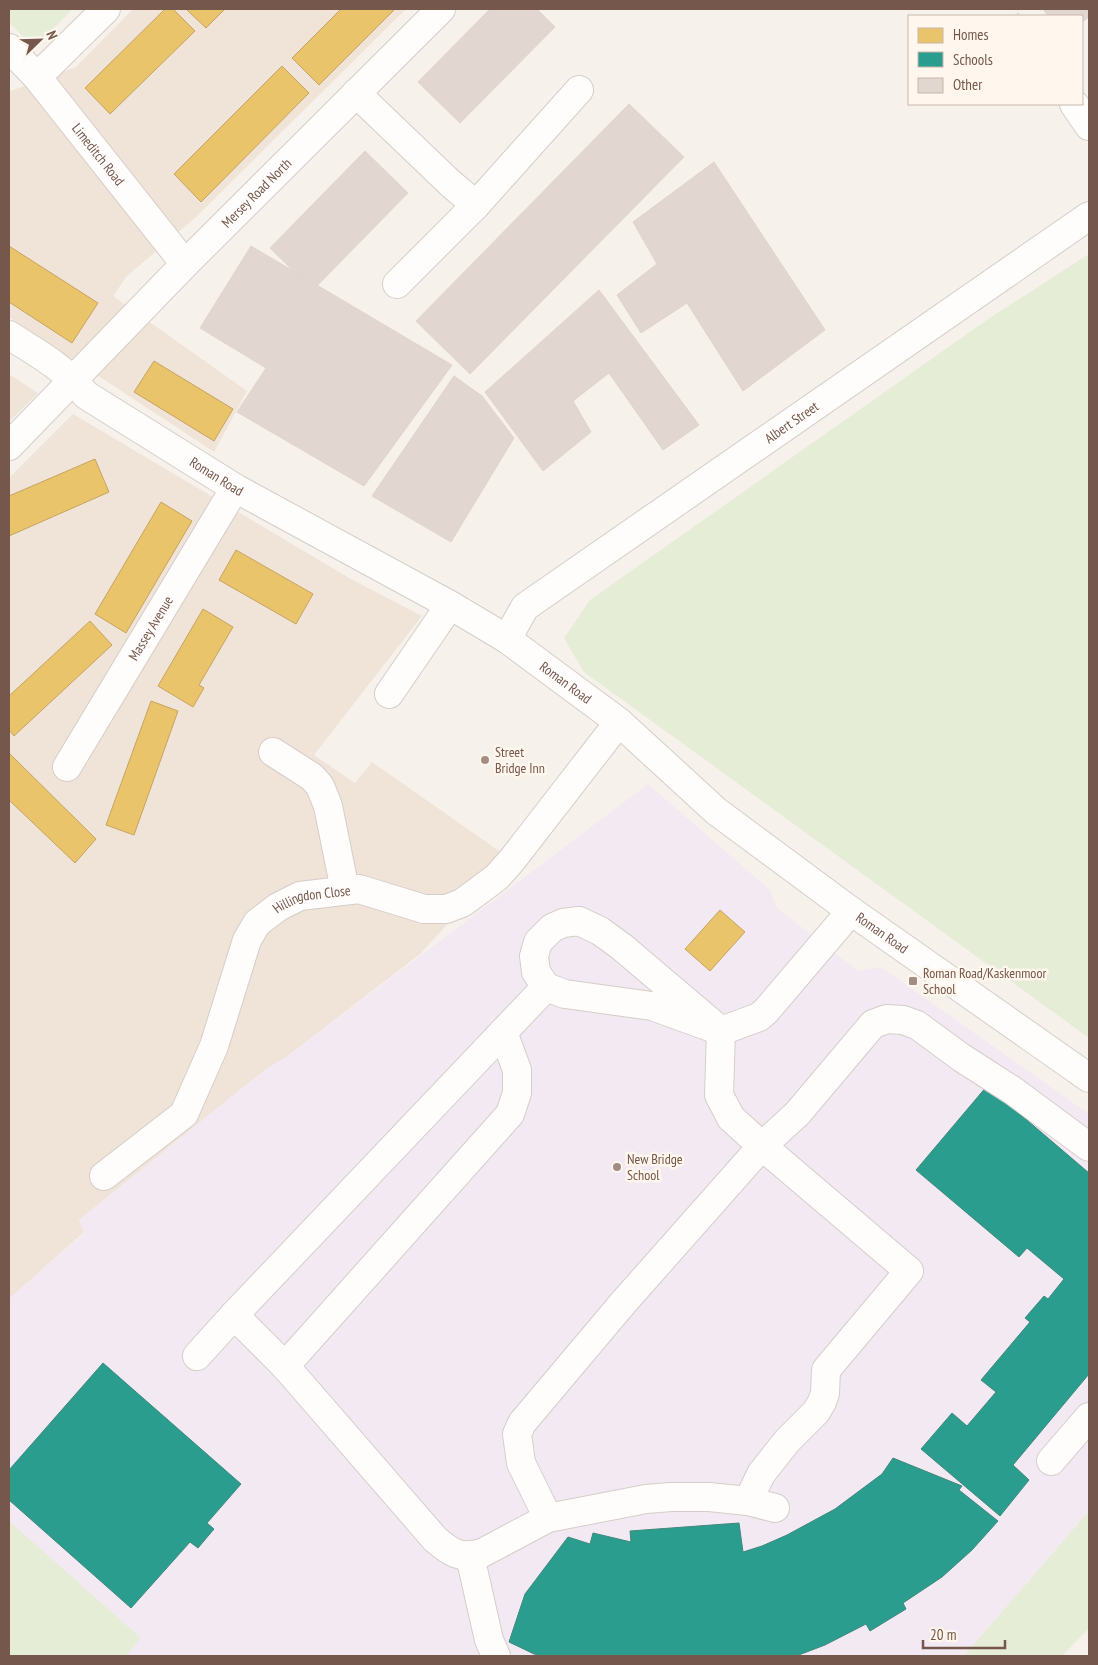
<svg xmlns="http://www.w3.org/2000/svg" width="1098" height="1665" viewBox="0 0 1098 1665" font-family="'PT Sans Narrow',sans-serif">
<rect width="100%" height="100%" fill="#f7f1eb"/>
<path fill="#f0e4d9" d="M133 9H406L196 217 127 276 113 296 247 391 214 452 9 317V89L11 91 76 67Z
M9 374 38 393 9 422Z
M73 414 351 579 422 616 314 755 355 783 372 762 509 858 419 955 285 1058 266 1069 79 1220 84 1232 9 1299V478Z"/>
<path fill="#f3e9f3" d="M648 784 770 890 777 908 858 971 881 967 1089 1114V1511L964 1656H9V1299L84 1233 79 1220 266 1069 285 1058Z"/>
<path fill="#e5edd6" d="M9 9H73L34 48 9 22Z
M1089 254V1038L584 672 564 638 590 600 991 317Z
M1089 1511V1628L1062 1656H964Z
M9 1521 141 1638 126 1656H9Z"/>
<path fill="#e9c46a" stroke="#c6a361" d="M165 9H173L195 31 110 114 85 88Z
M186 9H225L206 28Z
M341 9H395L319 85 292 58Z
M282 66 309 93 201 202 174 174Z
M9 246 98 303 72 343 9 302Z
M154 361 233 409 214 441 134 392Z
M95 459 109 492 9 536V496Z
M161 502 192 521 126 633 95 614Z
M236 550 313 594 296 624 219 580Z
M203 609 233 627 199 685 204 688 193 707 158 686Z
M90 621 112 645 14 736 9 730V696Z
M151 701 178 711 134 835 106 825Z
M9 753 96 839 75 863 9 800Z
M720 910 745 932 710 971 685 949Z"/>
<path fill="#2a9d8f" stroke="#41887b" d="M987 1086 1089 1173V1374L1013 1465 1029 1480 1000 1516 921 1449 952 1413 967 1426 996 1392 981 1380 1030 1322 1025 1318 1044 1296 1048 1299 1064 1279 1027 1248 1019 1257 916 1170Z
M103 1363 241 1484 207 1523 214 1529 198 1548 190 1542 131 1608 9 1500V1470Z
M893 1458 962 1486 959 1490 998 1521 972 1550 942 1577 903 1603 906 1609 870 1631 866 1624 825 1645 796 1656H545L534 1654 509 1642 525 1594 568 1537 590 1544 593 1533 631 1542 630 1531 739 1523 743 1552 762 1546 787 1535 835 1509 882 1474Z"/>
<path fill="#e2d7d0" stroke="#e0d4cd" d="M490 9H537L555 27 460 123 418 82Z
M1043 9H1089V17L1082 22V16H1048Z
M629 104 684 157 470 374 416 321Z
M365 151 408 193 313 290 270 248Z
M714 162 825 330 743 391 687 303 641 333 617 295 657 264 633 222Z
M251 246 452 365 364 486 237 412 266 368 200 328Z
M599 290 699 425 663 450 609 373 573 401 591 432 543 471 485 392Z
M454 376 482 396 514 438 451 542 372 496Z"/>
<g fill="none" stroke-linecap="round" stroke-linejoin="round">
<g stroke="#d6cdc8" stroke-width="30">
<g id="minor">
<path id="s1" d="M9 48 37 77 185 264"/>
<path d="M37 77 106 9"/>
<path d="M356 93 450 183 476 205"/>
<path d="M1074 104 1089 126"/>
<path d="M397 284 476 205 579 90"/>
<path id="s2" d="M9 335C38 354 64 367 86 395L235 488 450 605 507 639 619 722 716 811 851 911 1089 1078"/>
<path id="s3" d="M9 446 185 264 441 9"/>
<path id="s4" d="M507 639 525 607 1089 216"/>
<path d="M389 694 450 605"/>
<path d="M273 752 312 777 320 786 328 806 345 890"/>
<path id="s5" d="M67 767 235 488"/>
<path d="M851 911 766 1011 759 1017 721 1031 622 947 600 931 579 921 563 923 552 928 538 942 534 956 536 972 546 987 565 994 652 1006 721 1031 719 1095 731 1118 762 1146 797 1114 873 1024 887 1019 903 1020 917 1025 962 1058 1012 1090 1089 1147"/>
<path d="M546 987 234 1315 285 1366 435 1539C451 1553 460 1559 482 1553L548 1518 646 1499 671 1497H709L748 1501 775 1508"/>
<path id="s6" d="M104 1176 184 1114 214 1046 247 940 257 923 278 907 300 896 359 889 424 909H446L462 903 477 892 497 877 512 860 619 722"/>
<path d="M197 1356 234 1315"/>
<path d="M285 1366 510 1114 517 1093V1070L503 1032"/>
<path d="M1051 1461 1089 1417"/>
<path d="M548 1518 521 1463 517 1434 522 1423 623 1303 762 1146 909 1271 826 1370 825 1393 822 1402 816 1412 787 1441 761 1474 748 1501"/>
<path d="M470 1556 489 1640 496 1656"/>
</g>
</g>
<path stroke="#dad1ce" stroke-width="3" stroke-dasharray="1 4" stroke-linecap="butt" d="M1015 9 1019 16"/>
<use href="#minor" stroke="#fefdfc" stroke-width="28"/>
</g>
<g fill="#a38d83" stroke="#fff7ed" stroke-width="2">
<circle cx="485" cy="760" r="5"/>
<rect x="908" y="976" width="10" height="10" rx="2.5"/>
<circle cx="617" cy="1167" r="5"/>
</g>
<g text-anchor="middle" stroke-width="5" stroke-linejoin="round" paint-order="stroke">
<g font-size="14" fill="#76574b" stroke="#fff7ed">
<text dy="5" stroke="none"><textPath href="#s1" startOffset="139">Limeditch Road</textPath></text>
<text dy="5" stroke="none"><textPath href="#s3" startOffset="354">Mersey Road North</textPath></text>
<text dy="5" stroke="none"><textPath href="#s4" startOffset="361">Albert Street</textPath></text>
<text dy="5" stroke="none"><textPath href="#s2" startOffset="252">Roman Road</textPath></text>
<text dy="5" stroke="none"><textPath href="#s5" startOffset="162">Massey Avenue</textPath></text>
<text dy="5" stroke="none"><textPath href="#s2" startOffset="658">Roman Road</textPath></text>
<text dy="5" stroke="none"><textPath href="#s6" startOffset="368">Hillingdon Close</textPath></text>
<text dy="5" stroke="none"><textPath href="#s2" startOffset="1062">Roman Road</textPath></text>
</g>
<g font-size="14" fill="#76574b" stroke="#fff7ed" text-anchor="start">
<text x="495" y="757">Street<tspan x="495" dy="16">Bridge Inn</tspan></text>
<text x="923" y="978">Roman Road/Kaskenmoor<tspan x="923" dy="16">School</tspan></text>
<text x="627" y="1164">New Bridge<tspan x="627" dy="16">School</tspan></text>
</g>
</g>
<rect width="1098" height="1665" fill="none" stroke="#76574b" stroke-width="20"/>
<rect x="908" y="15" width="175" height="90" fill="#fff7ed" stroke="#c8b7ac"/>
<rect x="918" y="28" width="25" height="15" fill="#e9c46a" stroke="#c8b7ac"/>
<text x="953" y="40" font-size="15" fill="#76574b">Homes</text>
<rect x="918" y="52" width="25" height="15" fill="#2a9d8f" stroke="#c8b7ac"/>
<text x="953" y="65" font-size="15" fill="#76574b">Schools</text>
<rect x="918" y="78" width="25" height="15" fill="#e2d7d0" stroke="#c8b7ac"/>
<text x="953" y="90" font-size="15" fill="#76574b">Other</text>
<g transform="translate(40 40) rotate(67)" stroke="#fff7ed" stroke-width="4" paint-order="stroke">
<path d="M0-4L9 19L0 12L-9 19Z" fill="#76574b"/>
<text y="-8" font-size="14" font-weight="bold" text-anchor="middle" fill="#76574b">N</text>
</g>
<path d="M923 1640v8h82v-8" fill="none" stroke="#76574b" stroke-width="2.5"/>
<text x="930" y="1640" font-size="15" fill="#76574b" stroke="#fff7ed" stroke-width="4" paint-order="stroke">20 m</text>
</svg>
